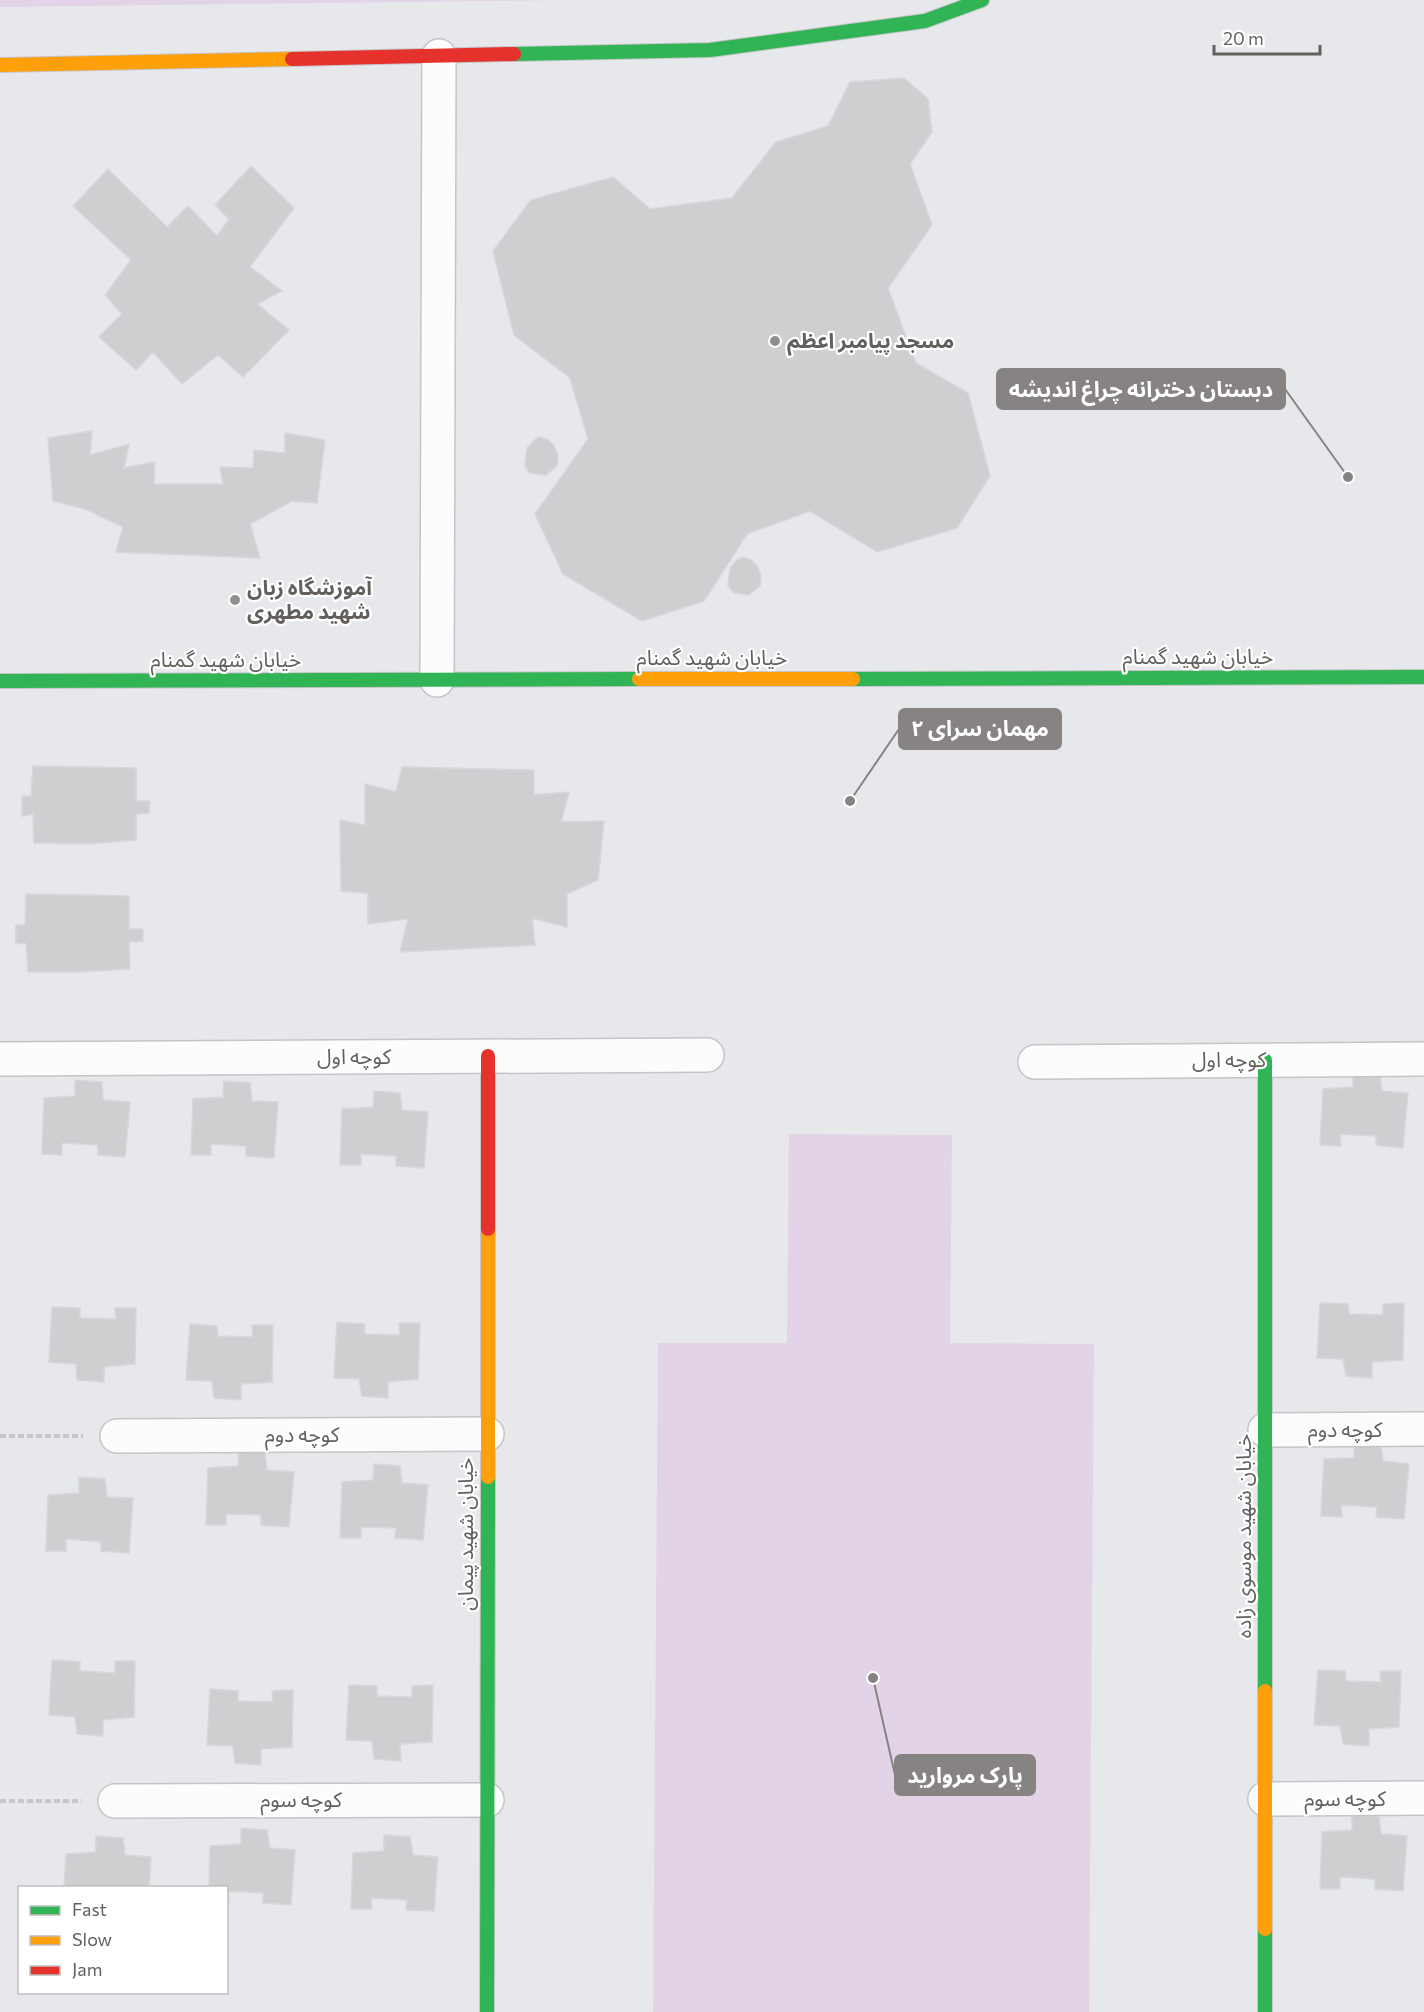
<svg xmlns="http://www.w3.org/2000/svg" width="1424" height="2012" viewBox="0 0 1424 2012" font-family="Commissioner,'Noto Sans Arabic',sans-serif">
<rect width="100%" height="100%" fill="#e6e8eb"/>
<path fill="#e2d4e6" d="M0 0H566L0 7Z
M789 1134 952 1135 950 1343 1094 1344 1089 2012H653L658 1343H787Z"/>
<path fill="#cfcfd1" stroke="#d5d7da" stroke-width="1.5" d="M904 78 928 99 932 132 910 164 932 225 888 288 916 363 968 393 990 476 957 528 877 552 810 511 747 534 704 601 642 621 563 574 535 514 588 439 570 378 514 335 493 251 531 200 613 177 650 209 732 198 776 142 828 126 850 82Z
M251 166 294 208 250 267 282 291 257 304 289 330 243 377 218 355 182 384 153 352 136 370 99 337 122 314 105 295 131 260 73 206 108 169 167 227 188 206 217 236 229 219 215 205Z
M92 431 90 455 129 444 124 468 155 462 154 484H223L220 467 253 468 254 450 285 453V433L325 440 317 503 292 501 250 524 260 558 116 552 123 527 85 509 53 501 48 438Z
M540 437 548 440 554 446 558 455 557 466 546 475 530 473 525 466 527 448 534 440Z
M743 557 751 560 757 566 761 575 760 586 749 595 734 593 728 586 730 568 737 560Z
M33 766 136 768V801H150L149 813 136 814V840L85 844 34 843 33 814 22 816V796H31Z
M402 767 534 770V795L569 792 561 822 604 821 598 880 567 894V927L532 918 535 945 400 952 408 919 368 924V893L341 891 340 820 365 825V784L396 792Z
M26 894 129 896V929H143V941L129 942 130 969 78 972H28L26 943 16 944V925H25Z
M1353 1071 1380 1074 1382 1091 1408 1093 1403 1148 1376 1145V1136L1340 1134 1341 1146 1320 1145 1323 1089 1353 1087Z
M75 1080 102 1082 103 1100 130 1102 125 1157 98 1155V1145L62 1143V1155L42 1154 44 1098 75 1096Z
M224 1081 250 1083 252 1101 278 1102 274 1158 246 1156V1146L211 1144V1155H191L193 1099 223 1097Z
M374 1091 400 1093 402 1110 428 1112 424 1168 396 1166V1156L361 1154V1165H340L342 1109 373 1107Z
M1320 1303 1348 1304 1349 1314 1383 1315V1304L1404 1303 1403 1360 1372 1362V1378L1346 1376 1343 1359 1317 1358Z
M52 1307 80 1308V1318L116 1319 115 1308H136L135 1364 104 1367V1382L77 1380 76 1364 49 1362Z
M337 1322 364 1324 365 1334 400 1335 399 1323H420L418 1379 388 1382V1398L362 1396 359 1379 334 1378Z
M190 1324 217 1326 218 1336 253 1337 252 1325H273L272 1382 241 1384V1400L214 1398 212 1381 186 1380Z
M1354 1442 1381 1445 1383 1461 1409 1464 1404 1519 1376 1517 1377 1507 1341 1505 1342 1517 1321 1516 1324 1459 1354 1458Z
M239 1450 265 1453 267 1470 294 1472 289 1527 261 1525V1515L226 1514V1525H206L208 1468 238 1466Z
M374 1464 400 1466 402 1483 428 1485 423 1540 395 1538 396 1528 361 1527V1538H340L342 1482 373 1480Z
M79 1477 105 1479 107 1497 133 1498 129 1553 101 1551V1542L66 1539V1551H46L48 1495 79 1493Z
M52 1660 80 1662V1671L115 1673V1661H135L134 1717 103 1720V1736L77 1734 75 1717 49 1715Z
M1318 1670 1345 1671 1346 1681 1381 1682 1380 1671H1401L1399 1727 1369 1729V1746L1343 1744 1340 1726 1314 1725Z
M349 1685 377 1686V1696L412 1697V1686L433 1685 432 1742 400 1744 401 1761 374 1759 372 1741 346 1740Z
M210 1689 238 1691V1701L273 1702 272 1691 293 1690 292 1747 261 1749V1765L235 1763 233 1746 207 1745Z
M1352 1815 1379 1817 1381 1834 1407 1836 1403 1891 1375 1889V1879L1340 1877V1889H1320L1322 1832 1352 1830Z
M241 1828 267 1830 270 1848 295 1850 291 1905 263 1903V1893L228 1891 229 1902H226V1888H209L210 1846 241 1844Z
M384 1835 410 1837 413 1855 438 1857 434 1911 406 1910 407 1900 371 1898 372 1909H351L353 1853 384 1851Z
M96 1836 123 1838 125 1855 151 1857 149 1888H64L66 1854 96 1852Z"/>
<g fill="none" stroke-linecap="round" stroke-linejoin="round">
<g stroke="#c4c5c6" stroke-width="36">
<path id="street" d="M437 680 439 56
M0 1059 707 1055
M1035 1062 1424 1059
M1265 1430 1424 1429
M117 1436 487 1434
M1265 1799 1424 1798
M115 1801 487 1800"/>
</g>
<g stroke="#c6c6c7" stroke-width="16">
<path id="fast" d="M514 54 710 50 925 21 982 0
M853 679 1424 677
M0 681 639 679
M1265 1060V1691
M1265 1929V2012
M487 2012 488 1477"/>
</g>
<g stroke="#c6c6c7" stroke-width="16">
<path id="slow" d="M0 65 292 59
M639 679H853
M488 1477V1229
M1265 1691V1929"/>
</g>
<g stroke="#c6c6c7" stroke-width="16">
<path id="jam" d="M292 59 514 54
M488 1229V1056"/>
</g>
<path stroke="#cac7ca" stroke-width="4" stroke-dasharray="6 3" stroke-linecap="butt" d="M0 1436H83
M0 1801H82"/>
<use href="#street" stroke="#fbfcfc" stroke-width="33"/>
<use href="#fast" stroke="#30b455" stroke-width="14"/>
<use href="#slow" stroke="#ff9f0a" stroke-width="14"/>
<use href="#jam" stroke="#e5322d" stroke-width="14"/>
</g>
<g fill="#918f8e" stroke="#fff" stroke-width="2">
<circle cx="775" cy="341" r="6"/>
<circle cx="235" cy="600" r="6"/>
</g>
<g text-anchor="middle" stroke-width="4.5" stroke-linejoin="round" paint-order="stroke">
<g font-size="21" font-weight="bold" fill="#635f5c" stroke="#fff" text-anchor="start">
<text x="787" y="348">مسجد پیامبر اعظم</text>
<text x="247" y="595">آموزشگاه زبان<tspan x="247" dy="24">شهید مطهری</tspan></text>
</g>
<g font-size="21" fill="#635f5c" stroke="#fff">
<text x="1198" y="664">خیابان شهید گمنام</text>
<text x="712" y="665">خیابان شهید گمنام</text>
<text x="226" y="667">خیابان شهید گمنام</text>
<text x="354" y="1064">کوچه اول</text>
<text x="1229" y="1067">کوچه اول</text>
<text x="1345" y="1437">کوچه دوم</text>
<text x="302" y="1442">کوچه دوم</text>
<text transform="translate(466 1534) rotate(-90)" y="7">خیابان شهید پیمان</text>
<text transform="translate(1244 1536) rotate(-90)" y="7">خیابان شهید موسوی زاده</text>
<text x="1345" y="1806">کوچه سوم</text>
<text x="301" y="1807">کوچه سوم</text>
</g>
</g>
<path fill="none" stroke="#868382" stroke-width="2" d="M1348 477L1285 389M850 801L899 729M873 1678L895 1775"/>
<g fill="#868382" stroke="#fff" stroke-width="2">
<circle cx="1348" cy="477" r="6"/>
<circle cx="850" cy="801" r="6"/>
<circle cx="873" cy="1678" r="6"/>
</g>
<g fill="#868382" stroke="#868382" stroke-width="2">
<rect x="997" y="369" width="288" height="40" rx="6"/>
<rect x="899" y="709" width="162" height="40" rx="6"/>
<rect x="895" y="1755" width="140" height="40" rx="6"/>
</g>
<g font-size="22" text-anchor="middle" font-weight="bold" fill="#fff">
<text x="1141" y="397">دبستان دخترانه چراغ اندیشه</text>
<text x="980" y="736">مهمان سرای ۲</text>
<text x="965" y="1783">پارک مروارید</text>
</g>
<rect x="18" y="1886" width="210" height="108" fill="#ffffff" stroke="#c1bfbe" stroke-width="1.5"/>
<rect x="30" y="1906" width="30" height="9" fill="#30b455" stroke="#c1bfbe" stroke-width="1.5"/>
<text x="72" y="1916" font-size="18" fill="#635f5c">Fast</text>
<rect x="30" y="1936" width="30" height="9" fill="#ff9f0a" stroke="#c1bfbe" stroke-width="1.5"/>
<text x="72" y="1946" font-size="18" fill="#635f5c">Slow</text>
<rect x="30" y="1966" width="30" height="9" fill="#e5322d" stroke="#c1bfbe" stroke-width="1.5"/>
<text x="72" y="1976" font-size="18" fill="#635f5c">Jam</text>
<path d="M1214 45v9h106v-9" fill="none" stroke="#635f5c" stroke-width="3"/>
<text x="1223" y="45" font-size="18" fill="#635f5c" stroke="#ffffff" stroke-width="4.5" paint-order="stroke">20 m</text>
</svg>
